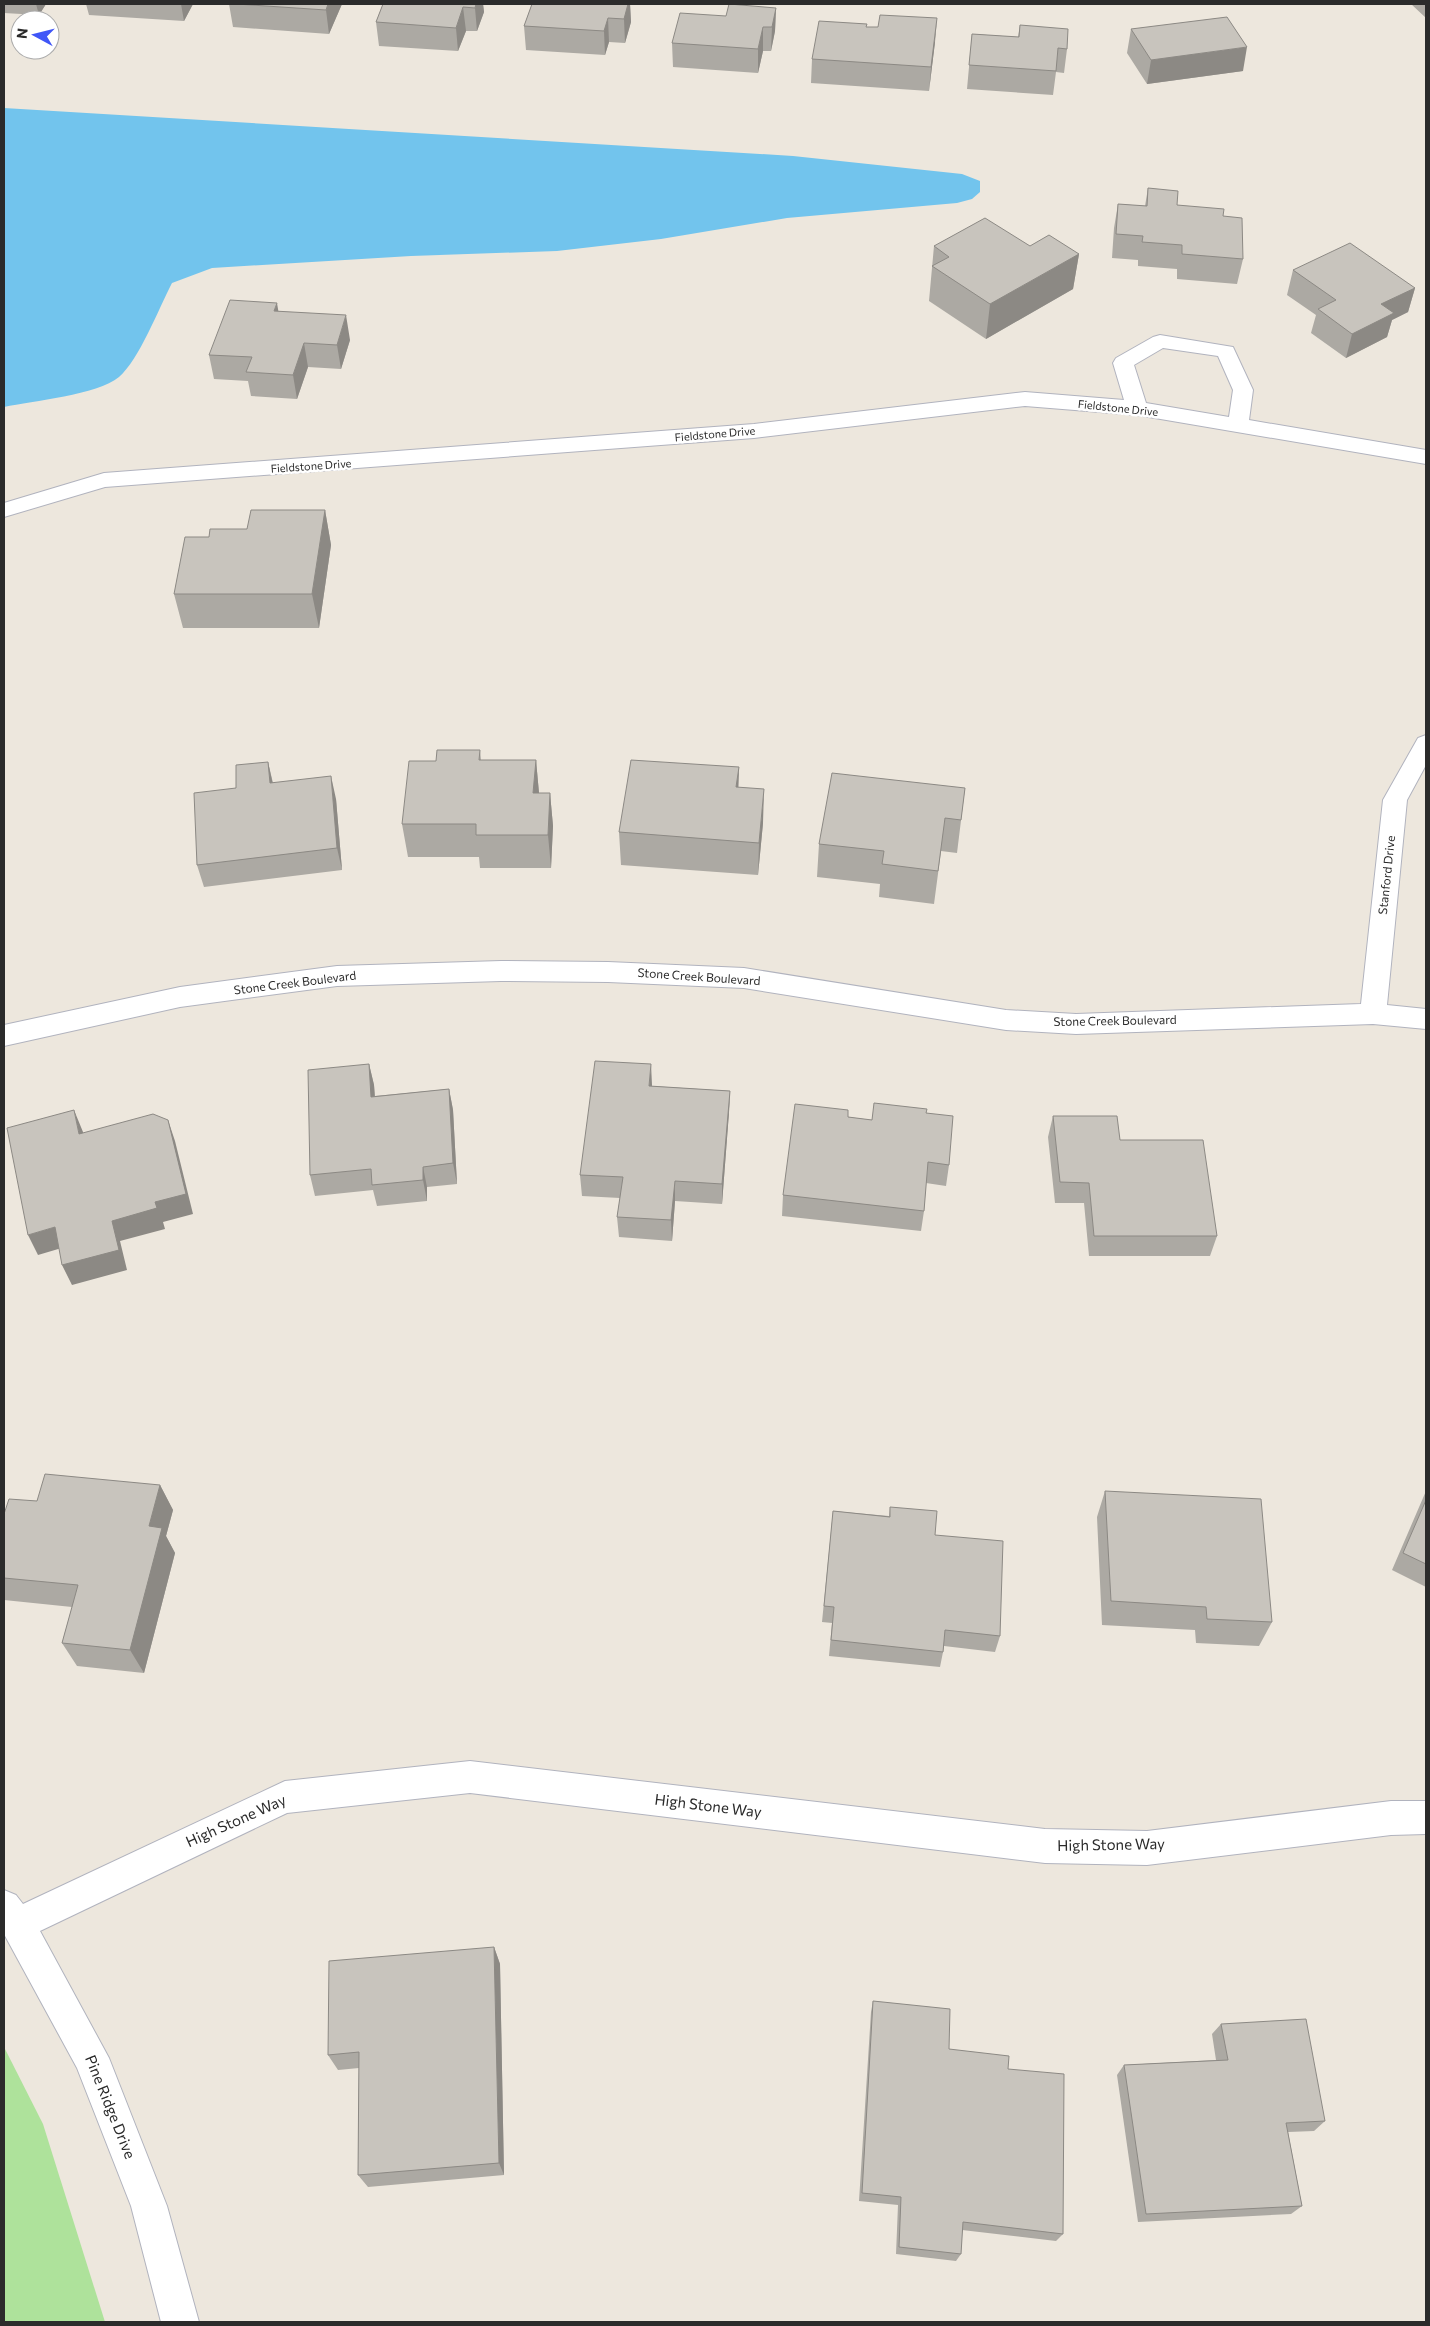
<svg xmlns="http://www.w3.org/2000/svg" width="1430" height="2326" viewBox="0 0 1430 2326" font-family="Commissioner,sans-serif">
<rect width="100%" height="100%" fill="#ede7dd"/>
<path fill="#aee29b" d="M4 2047 43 2124 105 2322H4Z"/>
<path fill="#72c4ed" d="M4 108 793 156 962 174 980 181V192L972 199 957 203 787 218 661 239 557 251 411 256 212 268 172 283C159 308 139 360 119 377 97 395 33 401 4 407Z"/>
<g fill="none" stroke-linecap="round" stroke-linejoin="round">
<g stroke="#b1b3be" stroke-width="2">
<path id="minor" d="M1160 335 1233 347 1253 390 1249 420 1426 450V464L1137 415 1025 406 754 438 105 487 4 517V503L104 473 754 424 1025 392 1124 400 1113 363 1116 358 1153 337ZM1163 348 1218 356 1233 390 1229 417 1146 403 1134 365Z
M1426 735V765L1407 800 1387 1005 1426 1009V1029L1373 1024 1076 1034 1006 1030 744 988 608 982 501 981 337 986 180 1007 4 1046V1025L180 987 337 966 501 961 608 962 744 968 1006 1010 1076 1014 1361 1004 1383 800 1418 738Z
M470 1761 1045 1829 1147 1831 1391 1801H1426V1834L1391 1835 1147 1865 1045 1863 470 1793 287 1813 40 1931 109 2058 167 2206 199 2322H161L131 2206 77 2068 4 1934V1890L16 1895 23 1904 285 1781Z"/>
</g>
<use href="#minor" fill="#fff" fill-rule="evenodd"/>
</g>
<path fill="#aca9a3" d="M4 4H46L39 15 4 13Z
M86 4H193L184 21 89 15Z
M229 4H342L329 34 233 27Z
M383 4H483L484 12 477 31H466L458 51 379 46 376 22Z
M532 4H630L631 22 625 43 609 42 605 55 526 50 524 26Z
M1411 4H1426V18Z
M776 8 775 31 771 51H763L758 73 673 67 672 43 726 16Z
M1020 25 1067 49 1064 73 1056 72 1053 95 967 89 972 34 1018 37Z
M867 27 935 42 929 91 811 83 812 59Z
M1131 29 1243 71 1147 84 1127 53Z
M1148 188 1177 205 1223 216 1243 259 1237 284 1177 279V269L1138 266V260L1112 258 1114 228 1118 204 1145 206Z
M934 246H1030L1079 254 1073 289 986 339 929 301Z
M1293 270 1415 288 1408 312 1392 320 1387 337 1346 358 1311 333 1316 315 1287 295Z
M279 311 350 340 341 369 308 367 297 399 251 396 248 381 214 379 209 355Z
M325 510 331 545 319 628H183L174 594 209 537 247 529Z
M480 750 481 760H536L539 793H550L553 826 551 868H480L479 857H408L402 824 436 761Z
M268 762 273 783 336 799 342 870 204 887 197 865 236 788Z
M739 767 738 787 763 823 758 875 621 865 619 832Z
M965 788 957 853 941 851 934 904 879 897 880 884 817 877 819 844Z
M369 1064 374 1085 375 1096 449 1089 453 1110 457 1184 427 1187V1201L377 1206 373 1190 315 1196 310 1175Z
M652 1086 730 1091 729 1112 722 1204 675 1201 672 1241 619 1237 617 1217 620 1198 582 1196 580 1175Z
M927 1113 949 1165 946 1186 926 1183 924 1211 921 1231 782 1216 783 1195 848 1117 872 1120Z
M1053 1116 1120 1140 1217 1236 1210 1256H1089L1084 1203H1055L1048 1137Z
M160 1485 173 1510 166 1536 175 1553 144 1673 77 1666 62 1643 72 1607 4 1600V1514L37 1501Z
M1105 1491 1272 1622 1259 1646 1196 1643 1195 1630 1102 1625 1097 1517Z
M1426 1491V1587L1392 1570Z
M890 1507 935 1535 1000 1636 995 1652 944 1646 943 1652 940 1667 829 1656 832 1623 822 1622 833 1511 889 1516Z
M494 1947 500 1964 504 2175 368 2187 358 2175 359 2068 338 2070 328 2055Z
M873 2001 949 2049 1008 2069 1063 2234 1056 2241 962 2230 961 2254 956 2261 896 2254 898 2205 859 2201 871 2012Z
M1221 2024 1325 2121 1314 2131 1288 2132 1302 2206 1291 2214 1138 2222 1117 2075 1124 2065 1216 2060 1212 2034Z"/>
<path fill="#8c8984" d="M36 4H46L39 15Z
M181 4H193L184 21Z
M328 4H342L329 34 326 10Z
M476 4H483L484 12 477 31 475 8Z
M628 4H630L631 22 625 43 624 19Z
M463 7 466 31 458 51 456 28Z
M776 8 775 31 771 51 772 27Z
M608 18 609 42 605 55 604 31Z
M937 18 935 42 929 91 931 67Z
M763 27V51L758 73V49Z
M1247 47 1243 71 1147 84 1151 60Z
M1079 254 1073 289 986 339 990 304Z
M1415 288 1408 312 1392 320 1387 337 1346 358 1352 334 1381 304Z
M277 303 281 327 274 311Z
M346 315 350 340 341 369 337 345Z
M304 343 308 367 297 399 293 375Z
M325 510 331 545 319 628 312 594Z
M536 760 539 793H533Z
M268 762 273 785 270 783Z
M739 767 738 801 736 787Z
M331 776 336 799 342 870 337 848Z
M764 789 763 823 758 875 759 843Z
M550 793 553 826 551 868 548 835Z
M369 1064 374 1085 376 1118 371 1097Z
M651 1064 652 1085 650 1107 649 1086Z
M449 1089 453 1110 457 1184 453 1163Z
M730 1091 729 1112 722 1204V1184Z
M74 1110 83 1132 88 1155 79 1134Z
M168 1120 175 1141 193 1214 163 1222 165 1229 120 1241 127 1270 72 1285 62 1265 112 1221Z
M423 1167 427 1187V1201L423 1180Z
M675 1181V1201L672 1241 671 1220Z
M55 1227 65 1247 38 1255 28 1235Z
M160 1485 173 1510 166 1536 175 1553 144 1673 130 1650 149 1526Z
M494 1947 500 1964 504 2175 499 2163Z"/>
<path fill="#c8c4bd" stroke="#8c8984" d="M236 4H328L326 10Z
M383 4H476L475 8 463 7 456 28 376 22Z
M532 4H628L624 19 608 18 604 31 524 26Z
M729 4 776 8 772 27H763L758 49 672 43 680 13 726 16Z
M880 15 937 18 931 67 812 59 819 21 867 24 866 27H878Z
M1227 17 1247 47 1151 60 1131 29Z
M1020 25 1068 29 1067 49 1058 48 1056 71 969 65 972 34 1019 37Z
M1148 188 1178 191 1177 205 1224 209 1223 216 1242 218 1243 259 1182 254V245L1142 242 1143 236 1116 234 1118 204 1147 206Z
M985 218 1030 246 1049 235 1079 254 990 304 932 266 949 257 934 246Z
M1350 243 1415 288 1381 304 1394 313 1352 334 1318 309 1336 300 1293 270Z
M230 300 277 303 274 311 346 315 337 345 304 343 293 375 246 372 252 357 209 355Z
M251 510H325L312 594H174L185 537H209L210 529H247Z
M437 750H480L479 760H536L533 793H550L548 835H476V824H402L409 761H436Z
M631 760 739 767 736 787 764 789 759 843 619 832Z
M268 762 270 783 331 776 337 848 197 865 194 793 236 788V765Z
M832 773 965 788 961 820 945 818 938 871 882 864 884 851 819 844Z
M595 1061 651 1064 649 1086 730 1091 722 1184 675 1181 671 1220 617 1217 623 1177 580 1175Z
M369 1064 371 1097 449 1089 453 1163 423 1167V1180L372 1185 371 1169 310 1175 308 1070Z
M874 1103 927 1109 926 1113 953 1116 949 1165 928 1162 924 1211 783 1195 795 1104 848 1110V1117L872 1120Z
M74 1110 79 1134 153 1114 168 1120 186 1194 155 1202 157 1208 112 1221 119 1250 62 1265 55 1227 28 1235 7 1128Z
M1053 1116H1117L1120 1140H1203L1217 1236H1094L1089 1183 1060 1182Z
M45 1474 160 1485 149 1526 162 1528 130 1650 62 1643 78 1585 4 1578V1514L9 1499 37 1501Z
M1105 1491 1261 1499 1272 1622 1207 1619 1206 1607 1111 1601Z
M1426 1500V1564L1403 1553Z
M890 1507 937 1511 935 1535 1003 1541 1000 1636 945 1630 943 1652 831 1640 834 1607 824 1606 833 1511 890 1517Z
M494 1947 499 2163 358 2175 359 2052 328 2055 329 1961Z
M873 2001 950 2009 949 2049 1009 2056 1008 2069 1064 2074 1063 2234 963 2222 961 2254 899 2247 901 2197 862 2193Z
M1306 2019 1325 2121 1286 2123 1302 2206 1146 2214 1124 2065 1228 2060 1221 2024Z"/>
<g text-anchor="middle" stroke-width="5" stroke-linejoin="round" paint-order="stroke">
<g font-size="11" fill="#2b2b2b" stroke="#fff">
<text transform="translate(1118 408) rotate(6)" y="4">Fieldstone Drive</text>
<text transform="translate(715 434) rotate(-5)" y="4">Fieldstone Drive</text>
<text transform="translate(311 466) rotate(-4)" y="4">Fieldstone Drive</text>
</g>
<g font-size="12" fill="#2b2b2b" stroke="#fff">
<text transform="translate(1387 875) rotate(-84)" y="4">Stanford Drive</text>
<text transform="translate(699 977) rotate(4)" y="4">Stone Creek Boulevard</text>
<text transform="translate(295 983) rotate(-7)" y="4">Stone Creek Boulevard</text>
<text transform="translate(1115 1021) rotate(-1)" y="4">Stone Creek Boulevard</text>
</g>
<g font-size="15" fill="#2b2b2b" stroke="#fff">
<text transform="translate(708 1806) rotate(7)" y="5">High Stone Way</text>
<text transform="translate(236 1821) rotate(-24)" y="5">High Stone Way</text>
<text transform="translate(1111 1845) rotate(-1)" y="5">High Stone Way</text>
<text transform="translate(110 2107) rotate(68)" y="5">Pine Ridge Drive</text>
</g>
</g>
<rect width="1430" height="2326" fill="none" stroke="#2b2b2b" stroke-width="10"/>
<g transform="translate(35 35) rotate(277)"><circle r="24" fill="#ffffff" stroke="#aaaaaa"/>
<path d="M0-4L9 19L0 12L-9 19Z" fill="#4056f7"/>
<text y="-8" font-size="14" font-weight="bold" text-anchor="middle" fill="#2b2b2b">N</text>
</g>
</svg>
